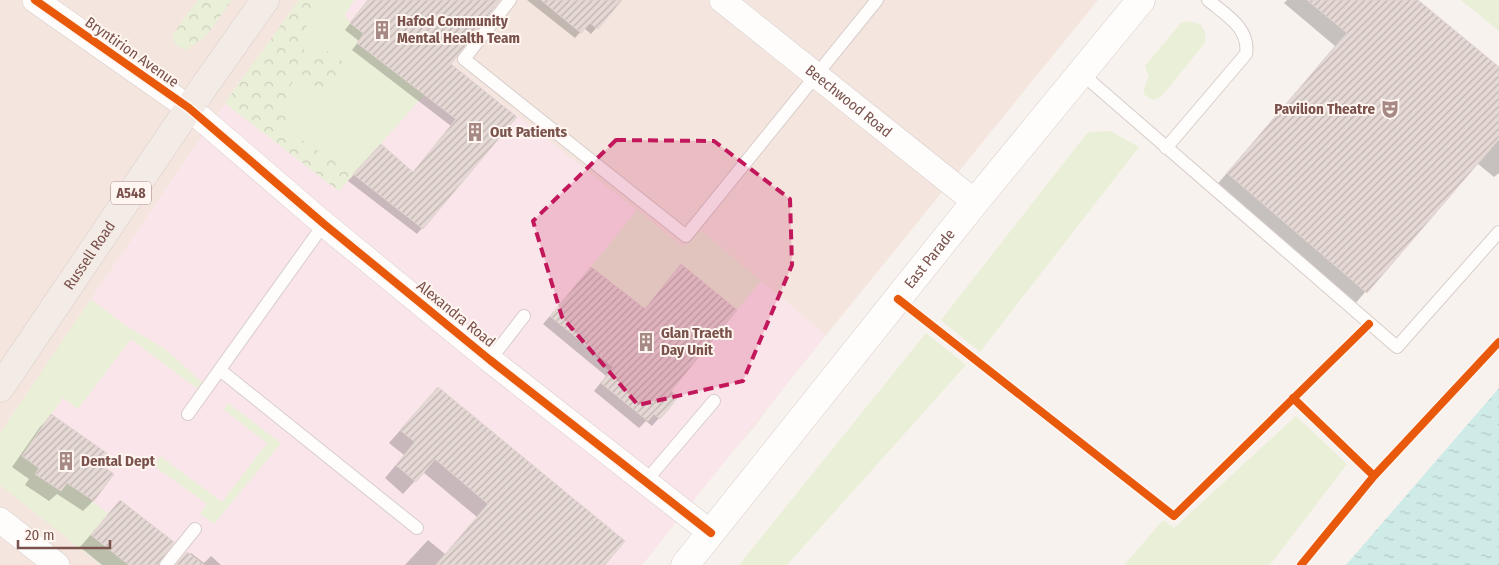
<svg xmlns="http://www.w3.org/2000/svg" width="1499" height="565" viewBox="0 0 1499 565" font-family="'Fira Sans Condensed',sans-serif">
<defs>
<pattern id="forest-crowns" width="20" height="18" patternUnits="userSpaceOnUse" patternTransform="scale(1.25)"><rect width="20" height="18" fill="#eaefd8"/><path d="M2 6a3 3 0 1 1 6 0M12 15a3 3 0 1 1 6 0" fill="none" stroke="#cccfbb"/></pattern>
<pattern id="water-ripples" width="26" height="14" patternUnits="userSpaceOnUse" patternTransform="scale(1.25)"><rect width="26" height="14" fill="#ceebe8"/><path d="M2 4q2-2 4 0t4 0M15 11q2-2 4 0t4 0" fill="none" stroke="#b5cbc8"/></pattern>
<pattern id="building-hatch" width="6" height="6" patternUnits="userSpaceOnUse" patternTransform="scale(1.25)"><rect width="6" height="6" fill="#e5d9d5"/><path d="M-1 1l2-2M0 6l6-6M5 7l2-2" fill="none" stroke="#bfb2af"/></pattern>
</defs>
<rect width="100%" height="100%" fill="#f8f2ee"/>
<path fill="#f4e6de" d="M0 0H1098L784 387 754 427 721 465 642 565H0Z"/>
<path fill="#fae6ea" d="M299 0H501L451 63 683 247 699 229 826 335 642 565H101L0 485V433L188 156Z"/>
<path fill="#eaefd8" d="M299 0H354L345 15 350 23 364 34 357 43 424 95 339 191 225 103Z
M1461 0H1499V31Z
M1187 21 1200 24C1205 30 1207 36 1204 44L1161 97C1153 101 1150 100 1144 94V88L1149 76 1145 66 1181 23Z
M1110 131 1139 147 980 352 941 320 1088 132Z
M637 210 683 247 699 229 761 281 737 310 681 264 645 309 591 267Z
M91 299 123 324 165 349 205 385 199 390 131 339 78 409 63 398 22 456 39 468 35 474 60 491 67 483 108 513 91 535 129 565H101L0 485V433Z
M926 333 966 365 787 565H739Z
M228 403 281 443 214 524 200 514 207 504 154 466 160 456 222 502 267 443 224 410Z
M1296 416 1347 464 1270 565H1124L1163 520 1174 528Z"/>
<path fill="url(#forest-crowns)" d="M198 0H232L206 36 186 50 176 45 172 35Z
M299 0H321L302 34V47L309 54C328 47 335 52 347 67L346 77 322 90 298 75 288 89 287 130 353 174 339 191 225 103Z"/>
<path fill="url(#water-ripples)" d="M1499 388V565H1346Z"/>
<path fill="#0003" d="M368 0H498L449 64 515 117 417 234 348 181 375 152 413 173 451 126 352 50 359 41 345 30Z
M527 0H620L591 34 584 28 575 38Z
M1287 0H1416L1499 69V173L1494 177 1477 163 1354 305 1215 187 1335 46 1284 3Z
M681 266 669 392 659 418 652 426 646 421 639 428 594 391 606 376 543 324 586 274 644 310Z
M426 401 604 565H405L428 540 445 554 477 517 423 472 403 494 385 478 404 455 389 443Z
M51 416 99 465 94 500 83 511 57 494 49 501 25 485 29 479 12 467 40 427Z
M120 501 157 565H102L80 547Z
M191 553 204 563 211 556 221 565H176L187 554 189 555Z"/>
<path fill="url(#building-hatch)" stroke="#e2d4d0" d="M368 0H500L451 64 517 117 423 229 353 174 381 144 413 172 456 119 357 43 364 34 350 23Z
M541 0H622L598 29 590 23 581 33Z
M1307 0H1418L1499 67V139L1367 293 1227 173 1347 33Z
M681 264 737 310 671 391 678 397 668 410 660 419 654 414 648 421 601 383 613 367 550 316 591 267 645 309Z
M438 387 625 541 605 565H436L488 504 435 459 416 482 396 465 415 442 400 430Z
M51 414 108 454 101 465 114 474 94 501 67 483 61 491 35 474 39 468 22 456Z
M120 500 174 542 158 565H129L91 535Z
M187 552 204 565H176Z"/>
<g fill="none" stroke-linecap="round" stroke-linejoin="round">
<g stroke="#d8cdca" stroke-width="14">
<path id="service" d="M510 0 464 59 686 236 877 0
M1081 73 1397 347 1499 232
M1166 148 1246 54C1250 28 1226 15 1208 0
M490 360 524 316
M220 370 417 528
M188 414 324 224
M645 482 714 401
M166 565 195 529"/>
</g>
<g stroke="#d8cdca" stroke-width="26">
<g id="minor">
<path d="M35 0 189 108 324 224 490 360 711 533"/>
<path id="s1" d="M722 0 975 202"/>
<path d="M0 520 57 565"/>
</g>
</g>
<g stroke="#d9cecb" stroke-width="29">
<g id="secondary">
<path id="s2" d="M685 565 975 202 1141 0"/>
</g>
</g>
<g stroke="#dacdca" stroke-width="29">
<g id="primary">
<path id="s3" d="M0 388 189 108 265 0"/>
</g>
</g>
<use href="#service" stroke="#fefdfc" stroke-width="12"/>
<use href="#minor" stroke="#fefdfc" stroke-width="25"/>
<use href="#secondary" stroke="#fefdfc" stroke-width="28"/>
<use href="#primary" stroke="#f3ebe6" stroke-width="28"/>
<g stroke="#fff6f1" stroke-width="11">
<path id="cycleway" d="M35 0 189 108 324 224 490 360 711 533
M898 299 1174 516 1369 324
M1293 398 1374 476
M1301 565 1374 476 1499 342"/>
</g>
<use href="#cycleway" stroke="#e8590c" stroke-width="8"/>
</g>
<path fill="#c2185b" fill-opacity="0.2" stroke="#c2185b" stroke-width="4" stroke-dasharray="10 6" stroke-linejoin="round" d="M616 140 714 141 790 199 792 265 743 381 638 405 562 317 533 221Z"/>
<defs>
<g id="building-bare" transform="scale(1.5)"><path d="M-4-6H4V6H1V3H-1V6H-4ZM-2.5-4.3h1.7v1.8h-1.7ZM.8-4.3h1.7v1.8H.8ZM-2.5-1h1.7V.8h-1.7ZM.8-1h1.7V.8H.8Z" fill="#a68984" stroke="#fff6f1" stroke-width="2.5" paint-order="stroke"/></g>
<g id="theatre-bare" transform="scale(1.5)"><path d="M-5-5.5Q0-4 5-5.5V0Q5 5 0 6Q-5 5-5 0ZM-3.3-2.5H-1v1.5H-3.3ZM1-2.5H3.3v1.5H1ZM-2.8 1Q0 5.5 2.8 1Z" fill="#a68984" stroke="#fff6f1" stroke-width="2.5" paint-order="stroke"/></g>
</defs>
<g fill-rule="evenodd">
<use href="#building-bare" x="382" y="30"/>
<use href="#theatre-bare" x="1390" y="109"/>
<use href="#building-bare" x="475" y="132"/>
<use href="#building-bare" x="646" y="342"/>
<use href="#building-bare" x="66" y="461"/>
</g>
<g text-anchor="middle" stroke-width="4" stroke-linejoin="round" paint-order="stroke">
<rect fill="#fff6f1" stroke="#a2827d" stroke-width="1" x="111" y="181.5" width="40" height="23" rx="4"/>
<g font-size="14" font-weight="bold" fill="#7a514b">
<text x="131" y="198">A548</text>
</g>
<g font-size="15" font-weight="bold" fill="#7a514b" stroke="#fff6f1" text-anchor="start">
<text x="397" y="26">Hafod Community<tspan x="397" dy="17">Mental Health Team</tspan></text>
<text x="1375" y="114" text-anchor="end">Pavilion Theatre</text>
<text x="490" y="137">Out Patients</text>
<text x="661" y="338">Glan Traeth<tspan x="661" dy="17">Day Unit</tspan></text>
<text x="81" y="466">Dental Dept</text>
</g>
<g font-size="15" fill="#7a514b" stroke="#fff6f1">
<text transform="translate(132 52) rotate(35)" y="5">Bryntirion Avenue</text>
<text dy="5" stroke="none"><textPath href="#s1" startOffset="162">Beechwood Road</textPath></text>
<text dy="5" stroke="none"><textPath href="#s3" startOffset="160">Russell Road</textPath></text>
<text dy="5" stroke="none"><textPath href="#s2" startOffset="392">East Parade</textPath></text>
<text transform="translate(456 314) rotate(39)" y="5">Alexandra Road</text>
</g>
</g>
<path d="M18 540v8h92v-8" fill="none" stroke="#7a514b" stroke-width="2.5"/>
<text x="25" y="540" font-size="15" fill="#7a514b" stroke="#fff6f1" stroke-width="4" paint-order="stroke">20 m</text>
</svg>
